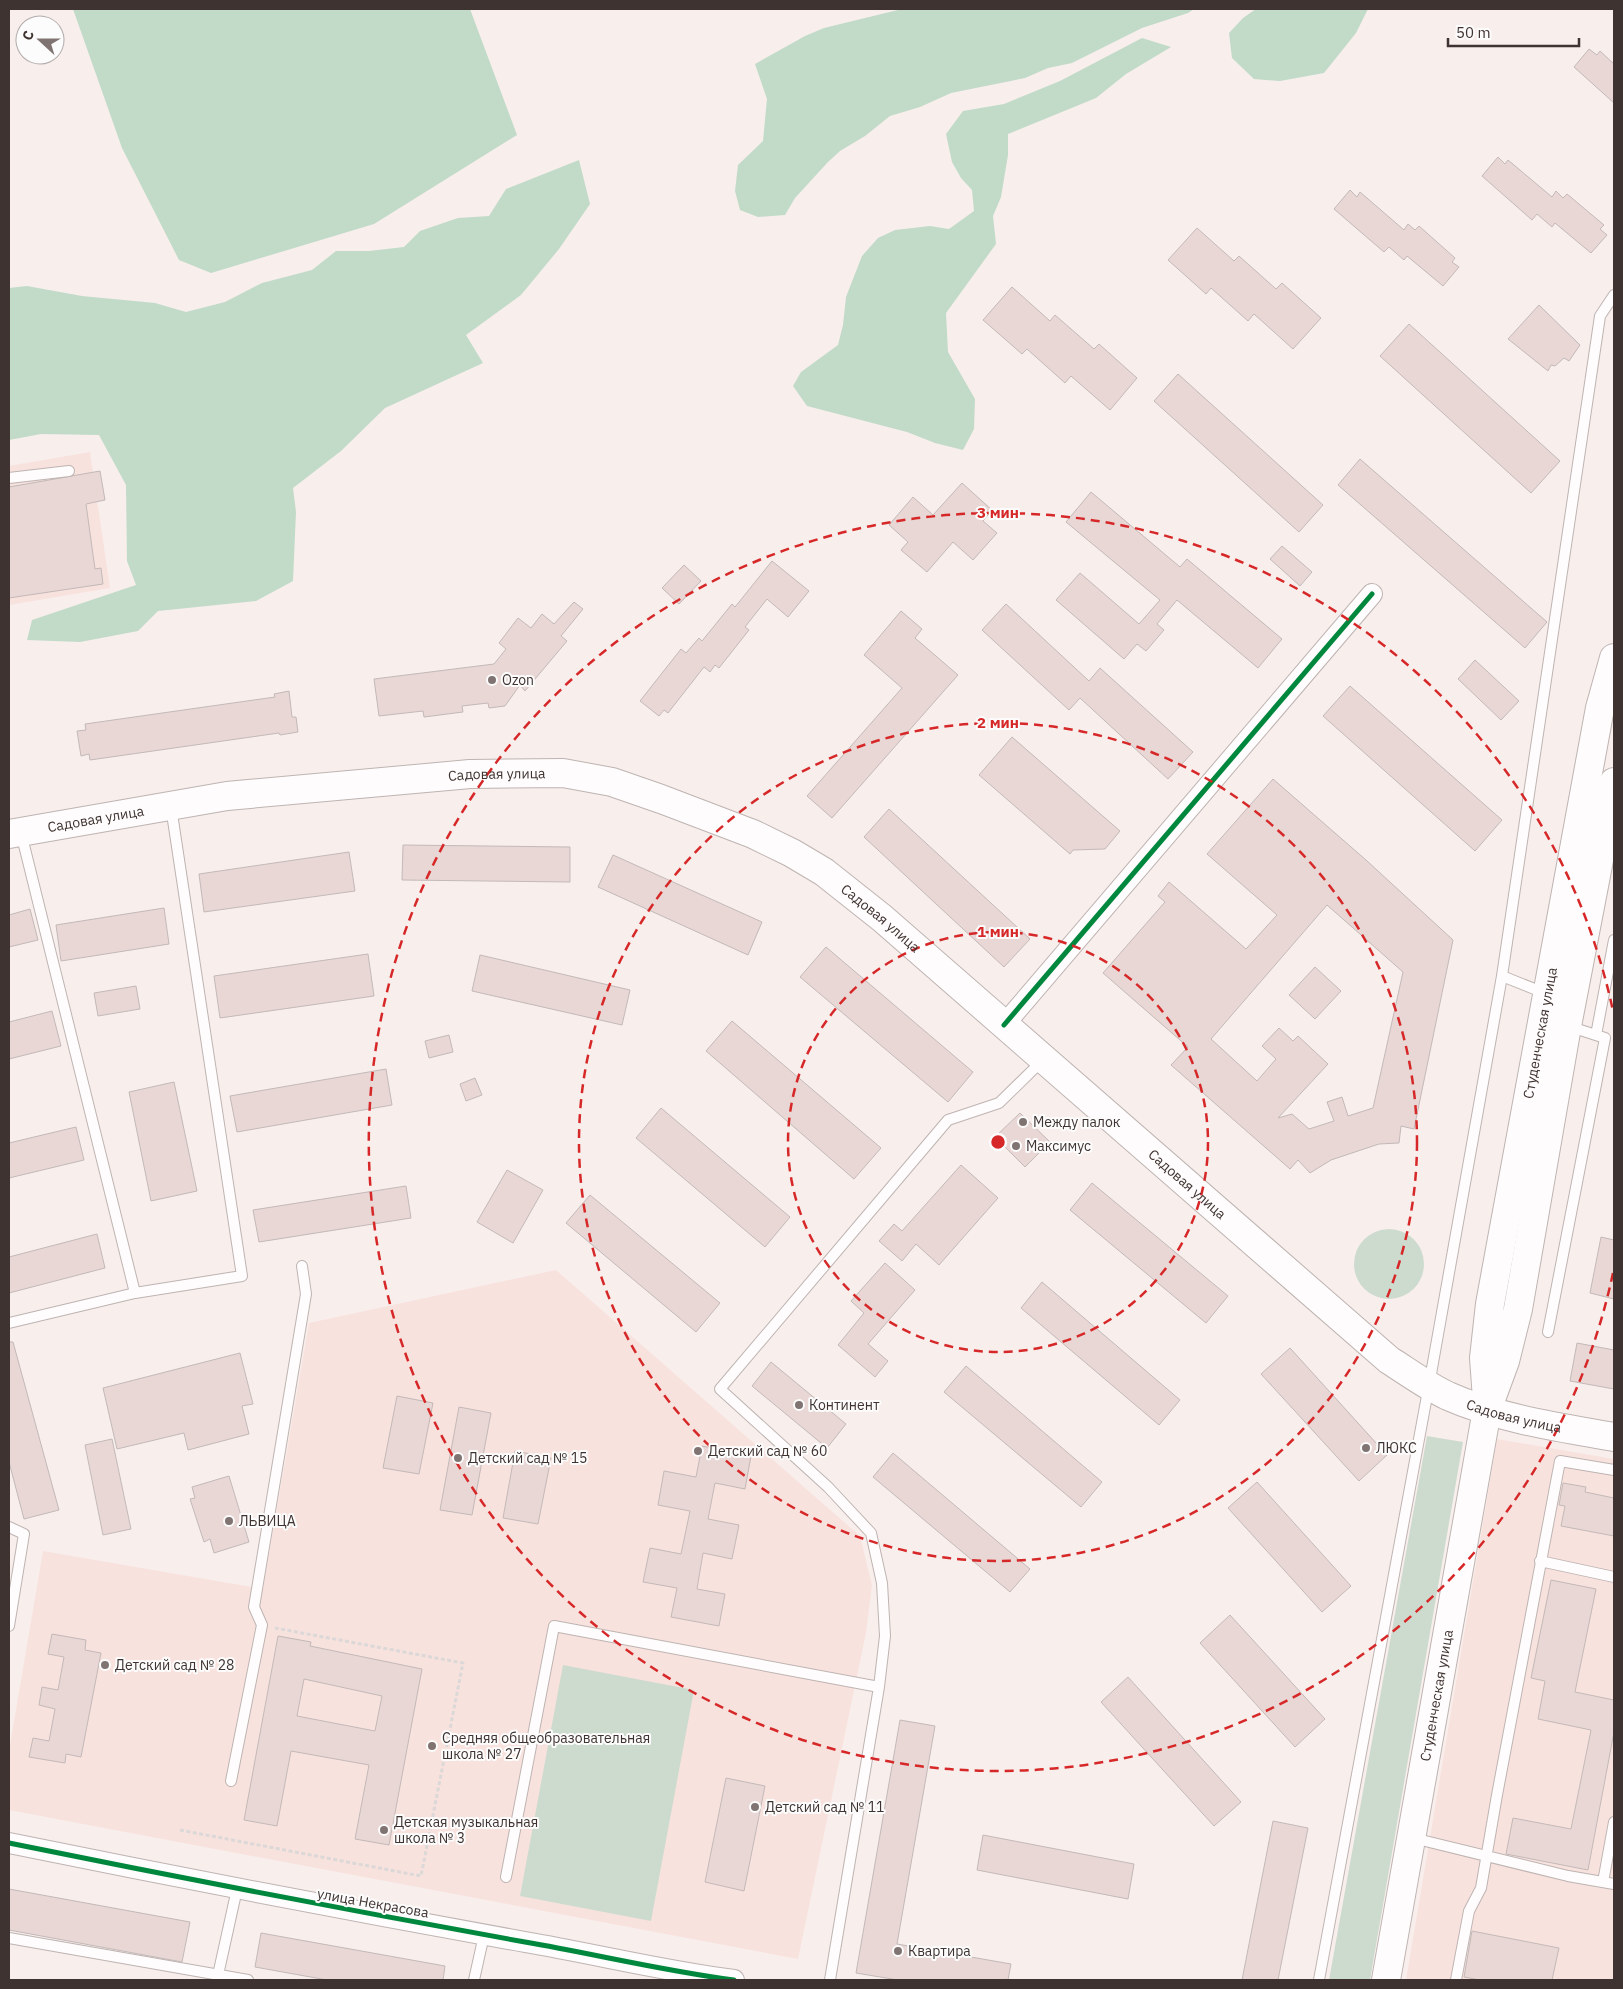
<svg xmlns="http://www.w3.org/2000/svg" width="1623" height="1989" viewBox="0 0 1623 1989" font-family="'IBM Plex Sans',sans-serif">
<rect width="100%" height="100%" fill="#f8eeec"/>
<path fill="#f8e2de" d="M90 452 110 588 9 605V466Z
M556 1270 860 1536 872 1585 866 1633 798 1959 9 1810V1751L43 1551 263 1589 309 1323Z
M1497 1439 1614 1459V1980H1406Z"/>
<path fill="#cddbcf" d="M1354 1264a35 35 0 1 1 70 0a35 35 0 1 1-70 0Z
M1427 1436 1463 1442 1370 1980H1329Z
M563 1665 694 1690 651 1921 520 1896Z"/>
<path fill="#c1dbc8" d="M73 9H470L517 135 374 224 211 273 179 260 122 148Z
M902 9H1194L1188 13 1142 28 1072 63 1048 68 1025 78 951 93 920 107 890 116 865 136 840 151 828 162 795 198 785 215 758 217 740 210 735 191 738 165 763 141 767 99 755 64 805 36 824 28Z
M1256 9H1368L1356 33 1324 73 1280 81 1254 79 1232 58 1229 33 1243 18Z
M1142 38 1171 47 1126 74 1096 98 1008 134V155L1001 197 993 216 996 244 946 313 948 352 975 399 974 429 963 450 935 443 907 432 807 406 793 386 801 372 838 345 843 325 846 297 862 256 878 238 895 230 930 226 949 229 974 211 972 190 961 178 952 162 946 134 963 111 1004 104 1060 81Z
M579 160 590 204 559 249 521 295 466 335 483 363 385 408 341 451 293 488 296 512 293 581 256 601 158 611 138 631 80 642 27 640 32 620 136 585 127 561 126 485 99 435 41 434 9 440V288L27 286 82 296 155 303 186 312 225 302 262 283 312 270 336 251H369L404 247 420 231 458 218 489 216 506 189Z"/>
<path fill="#e8d7d4" stroke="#c3b9b8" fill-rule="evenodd" d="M1589 49 1597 55 1600 51 1614 64V103L1574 67Z
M1498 157 1505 164 1508 160 1552 197 1556 191 1563 198 1567 194 1604 225 1600 229 1607 235 1591 253 1555 223 1552 227 1537 214 1532 220 1482 176Z
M1350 190 1357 197 1360 192 1404 230 1408 224 1415 230 1419 226 1455 258 1452 262 1459 267 1443 286 1407 256 1404 260 1389 247 1384 252 1334 209Z
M1197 228 1234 261 1239 256 1276 289 1282 283 1321 318 1293 349 1254 314 1248 321 1211 288 1206 294 1168 260Z
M1012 287 1050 321 1055 315 1094 349 1099 344 1137 378 1110 410 1071 376 1065 383 1027 349 1022 354 983 320Z
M1539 305 1580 345 1569 361 1564 358 1555 366 1551 365 1548 371 1508 339Z
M1409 324 1560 461 1531 493 1380 356Z
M1178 374 1323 505 1299 532 1154 401Z
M1360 459 1547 622 1525 648 1338 485Z
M100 471 105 500 86 504 95 569 101 568 103 584 9 598V487Z
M962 483 992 510 983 521 997 533 973 560 953 542 927 572 901 550 908 542 889 525 913 497 933 515Z
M1091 492 1180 567 1187 559 1282 639 1258 668 1177 600 1157 624 1164 630 1146 651 1137 644 1124 659 1056 600 1080 573 1139 624 1160 600 1066 522Z
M1282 546 1312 572 1300 586 1270 559Z
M772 561 809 591 788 617 767 599 745 627 749 630 719 668 715 665 710 672 704 667 668 713 664 710 659 716 640 701 681 649 686 653 699 638 702 641 732 604 735 607Z
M684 565 701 581 679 604 662 588Z
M574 602 583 609 561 636 567 641 525 691 520 685 505 706 489 708 488 703 462 706 463 712 424 717 423 711 379 716 374 679 494 664 506 649 499 643 518 618 531 628 542 614 554 624Z
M1006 604 1089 681 1100 668 1193 752 1168 779 1080 698 1069 710 982 630Z
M901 611 922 629 915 638 958 675 832 818 807 796 902 688 864 655Z
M1475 660 1519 701 1501 720 1458 679Z
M1350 686 1502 820 1475 851 1323 716Z
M289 691 292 717H296L298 732 280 735 279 733 90 760 89 754 81 756 77 731 86 730 85 724 275 697 274 694Z
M1012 737 1120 831 1105 849 1073 850 1070 854 979 775Z
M1273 779 1366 860 1453 940 1414 1129 1401 1126 1399 1143 1379 1144 1331 1160 1310 1173 1298 1160 1290 1169 1171 1065 1188 1047 1103 973 1165 902 1158 896 1169 882 1246 949 1277 915 1207 854ZM1327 905 1403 972 1373 1108 1348 1116 1342 1097 1327 1102 1334 1121 1309 1129 1292 1114 1278 1118 1328 1064 1298 1036 1293 1041 1279 1028 1262 1046 1276 1059 1257 1081 1211 1039Z
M889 809 1030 939 1004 967 864 837Z
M403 845 570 847V882L402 880Z
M349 852 355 891 204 912 199 874Z
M613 855 762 922 748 955 598 887Z
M164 908 169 944 61 961 56 925Z
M30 909 38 940 9 947V915Z
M826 947 973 1072 948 1102 800 977Z
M368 954 374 996 220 1018 214 976Z
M480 955 630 990 622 1025 472 991Z
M1315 967 1341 991 1315 1019 1289 995Z
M136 986 140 1009 98 1016 94 993Z
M52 1011 61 1046 9 1059V1022Z
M732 1021 881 1148 854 1179 706 1051Z
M449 1035 453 1052 429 1058 425 1041Z
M386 1069 392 1105 237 1132 230 1096Z
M475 1078 482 1095 466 1101 460 1084Z
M174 1082 197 1191 151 1201 129 1092Z
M661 1108 790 1217 765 1247 636 1138Z
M1020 1113 1050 1142 1025 1167 995 1137Z
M76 1127 84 1160 9 1178V1143Z
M961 1165 998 1198 939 1265 916 1244 902 1261 879 1241 894 1224 902 1231Z
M507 1170 543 1190 513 1243 477 1222Z
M1092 1183 1228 1296 1206 1323 1070 1210Z
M406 1186 411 1218 259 1242 253 1210Z
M590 1195 720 1303 696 1332 566 1223Z
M97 1234 105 1268 9 1293V1257Z
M1601 1237 1614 1240V1299L1590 1293Z
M885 1263 915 1290 868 1344 888 1361 875 1377 838 1345 864 1313 851 1301Z
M1042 1282 1180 1400 1159 1425 1021 1308Z
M9 1342H13L59 1510 24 1519 9 1462Z
M1577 1343 1614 1350V1389L1570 1381Z
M1290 1348 1387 1455 1359 1481 1261 1374Z
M240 1353 253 1404 242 1406 249 1434 188 1450 184 1433 117 1449 103 1388Z
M771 1362 846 1424 827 1448 752 1386Z
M966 1366 1102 1482 1081 1507 944 1392Z
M397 1396 433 1403 419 1474 383 1468Z
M459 1407 491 1413 472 1515 440 1510Z
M112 1439 131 1529 103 1535 85 1445Z
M702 1446 751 1456 745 1489 715 1483 708 1519 739 1525 732 1559 703 1553 697 1589 725 1594 719 1626 671 1617 677 1588 643 1582 650 1548 681 1554 690 1511 658 1505 664 1471 696 1477Z
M515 1451 551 1458 538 1524 503 1518Z
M893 1453 1030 1569 1010 1592 873 1477Z
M229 1476 249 1542 214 1553 210 1539 204 1542 190 1499 195 1498 192 1487Z
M1257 1482 1351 1586 1322 1612 1228 1508Z
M1563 1483 1586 1487 1585 1492 1614 1498V1536L1561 1526 1565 1506 1559 1505Z
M1551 1580 1596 1589 1575 1692 1614 1700V1732L1588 1870 1506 1854 1513 1818 1571 1829 1591 1730 1538 1719 1545 1681 1531 1678Z
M1230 1615 1325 1719 1295 1747 1200 1643Z
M52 1634 86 1640 85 1650 101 1653 81 1757 66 1754 65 1763 29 1757 33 1738 49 1741 55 1709 39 1705 42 1687 58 1690 64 1657 48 1654Z
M278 1636 311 1642 310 1646 422 1669 389 1845 355 1839 369 1765 291 1751 277 1826 244 1820ZM304 1679 382 1696 375 1731 297 1716Z
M1128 1677 1241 1802 1214 1826 1101 1702Z
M900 1720 935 1726 897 1944 1011 1964 1008 1980H898L856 1973Z
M726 1778 765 1786 744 1891 705 1882Z
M1273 1821 1308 1828 1278 1980H1242Z
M983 1835 1134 1864 1128 1899 977 1870Z
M9 1889 190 1922 182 1962 9 1930Z
M1472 1931 1559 1948 1552 1980H1480L1464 1977Z
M261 1933 445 1966 443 1980H327L255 1967Z"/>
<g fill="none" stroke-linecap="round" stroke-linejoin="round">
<g stroke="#beb4b2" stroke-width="12">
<path id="lane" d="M9 478 69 471
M21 833 135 1293
M1547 994 1502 976 1600 316 1614 295
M1596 1035 1614 940
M9 1323 135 1293 242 1276 171 807
M1548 1332 1605 1038 1568 1026
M9 1527 24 1534 9 1626
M1540 1561 1614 1577
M231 1781 262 1625 254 1607 306 1294 302 1266
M1413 1838 1568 1876 1614 1884
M506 1877 554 1626 879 1687
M1603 1882 1614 1822
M9 1938 248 1980
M218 1975 237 1889
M474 1980 484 1935
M830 1980 879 1687 885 1636 882 1583 871 1533 828 1487 720 1389 948 1120 999 1103 1043 1060
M1319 1980 1429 1385 1502 976
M1456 1980 1469 1911 1481 1888 1497 1795 1560 1461 1614 1470"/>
</g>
<g stroke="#beb4b2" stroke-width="22">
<path id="street" d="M1004 1025 1372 594
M9 1843C181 1878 353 1911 525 1942 595 1954 664 1971 734 1980"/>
</g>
<g stroke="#beb4b2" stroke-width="30">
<g id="secondary">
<path id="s1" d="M9 834 227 796 470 774 563 773 612 782 661 799 753 834 792 853 824 872 882 918 1389 1360C1408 1372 1427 1386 1448 1396 1500 1419 1558 1427 1614 1437"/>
<path id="s2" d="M1487 1399 1484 1358 1490 1304 1600 708 1614 658"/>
<path id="s3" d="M1386 1980 1487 1410 1505 1361 1518 1309 1567 1026 1614 782"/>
</g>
</g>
<path stroke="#dbd8d7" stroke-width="3" stroke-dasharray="4 2.5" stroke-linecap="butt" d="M180 1830 421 1876 463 1663 275 1628"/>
<use href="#lane" stroke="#fefcfc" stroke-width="10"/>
<use href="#street" stroke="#fefcfc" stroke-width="20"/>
<use href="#secondary" stroke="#fefcfc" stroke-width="28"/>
<g stroke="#fcfcfc" stroke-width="8">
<path id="cycleway" d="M1004 1025 1372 594
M9 1843C181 1878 353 1911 525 1942 595 1954 664 1971 734 1980"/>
</g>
<use href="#cycleway" stroke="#00873e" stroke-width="5"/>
</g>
<g fill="none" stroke="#d62828" stroke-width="2.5" stroke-dasharray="9 6">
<circle cx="998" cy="1142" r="210"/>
<circle cx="998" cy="1142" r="419"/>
<path d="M1613 1273A629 629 0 1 1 1613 1011"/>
</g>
<g fill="#807472" stroke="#fcfcfc" stroke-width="2">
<circle cx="492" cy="680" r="5"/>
<circle cx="1023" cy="1122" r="5"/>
<circle cx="1016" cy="1146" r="5"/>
<circle cx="799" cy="1405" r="5"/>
<circle cx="1366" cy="1448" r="5"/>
<circle cx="698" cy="1451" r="5"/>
<circle cx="458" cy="1458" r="5"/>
<circle cx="229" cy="1521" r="5"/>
<circle cx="105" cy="1665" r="5"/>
<circle cx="432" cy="1746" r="5"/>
<circle cx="755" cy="1807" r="5"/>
<circle cx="384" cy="1830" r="5"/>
<circle cx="898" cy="1951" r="5"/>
</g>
<g text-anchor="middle" stroke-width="4" stroke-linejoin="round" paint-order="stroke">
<g font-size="14" fill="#3f3331" stroke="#fcfcfc" text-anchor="start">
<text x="502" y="685">Ozon</text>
<text x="1033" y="1127">Между палок</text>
<text x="1026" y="1151">Максимус</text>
<text x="809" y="1410">Континент</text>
<text x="1376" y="1453">ЛЮКС</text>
<text x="708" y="1456">Детский сад № 60</text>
<text x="468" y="1463">Детский сад № 15</text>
<text x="239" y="1526">ЛЬВИЦА</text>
<text x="115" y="1670">Детский сад № 28</text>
<text x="442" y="1743">Средняя общеобразовательная<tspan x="442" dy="16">школа № 27</tspan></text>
<text x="765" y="1812">Детский сад № 11</text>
<text x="394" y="1827">Детская музыкальная<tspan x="394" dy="16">школа № 3</tspan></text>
<text x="908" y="1956">Квартира</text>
</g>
<g font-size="14" fill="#3f3331" stroke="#fcfcfc">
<text dy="5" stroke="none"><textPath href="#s1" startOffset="492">Садовая улица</textPath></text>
<text dy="5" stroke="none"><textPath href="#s1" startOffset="88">Садовая улица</textPath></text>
<text dy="5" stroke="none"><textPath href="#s1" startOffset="912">Садовая улица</textPath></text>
<text dy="5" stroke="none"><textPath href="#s2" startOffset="371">Студенческая улица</textPath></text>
<text dy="5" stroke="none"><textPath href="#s1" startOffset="1318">Садовая улица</textPath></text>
<text dy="5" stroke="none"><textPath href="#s1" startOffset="1724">Садовая улица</textPath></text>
<text dy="5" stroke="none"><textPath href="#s3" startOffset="289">Студенческая улица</textPath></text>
<text transform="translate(373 1903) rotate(10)" y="5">улица Некрасова</text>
</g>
</g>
<circle cx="998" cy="1142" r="8" fill="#d62828" stroke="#fcfcfc" stroke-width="2.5"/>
<g font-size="15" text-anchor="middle" font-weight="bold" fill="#d62828" stroke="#fcfcfc" stroke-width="4" stroke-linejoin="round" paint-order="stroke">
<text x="998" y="518">3 мин</text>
<text x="998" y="728">2 мин</text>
<text x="998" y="937">1 мин</text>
</g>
<rect width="1623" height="1989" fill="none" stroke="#3f3331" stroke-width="20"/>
<g transform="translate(40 40) rotate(291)"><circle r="24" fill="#fcfcfc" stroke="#b0acab"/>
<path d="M0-4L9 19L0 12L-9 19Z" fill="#807472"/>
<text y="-8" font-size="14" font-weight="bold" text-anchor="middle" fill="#3f3331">С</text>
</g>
<path d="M1448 38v8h131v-8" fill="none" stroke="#3f3331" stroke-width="2.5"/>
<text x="1456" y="38" font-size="15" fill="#3f3331" stroke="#fcfcfc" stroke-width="4" paint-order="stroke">50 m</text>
</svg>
